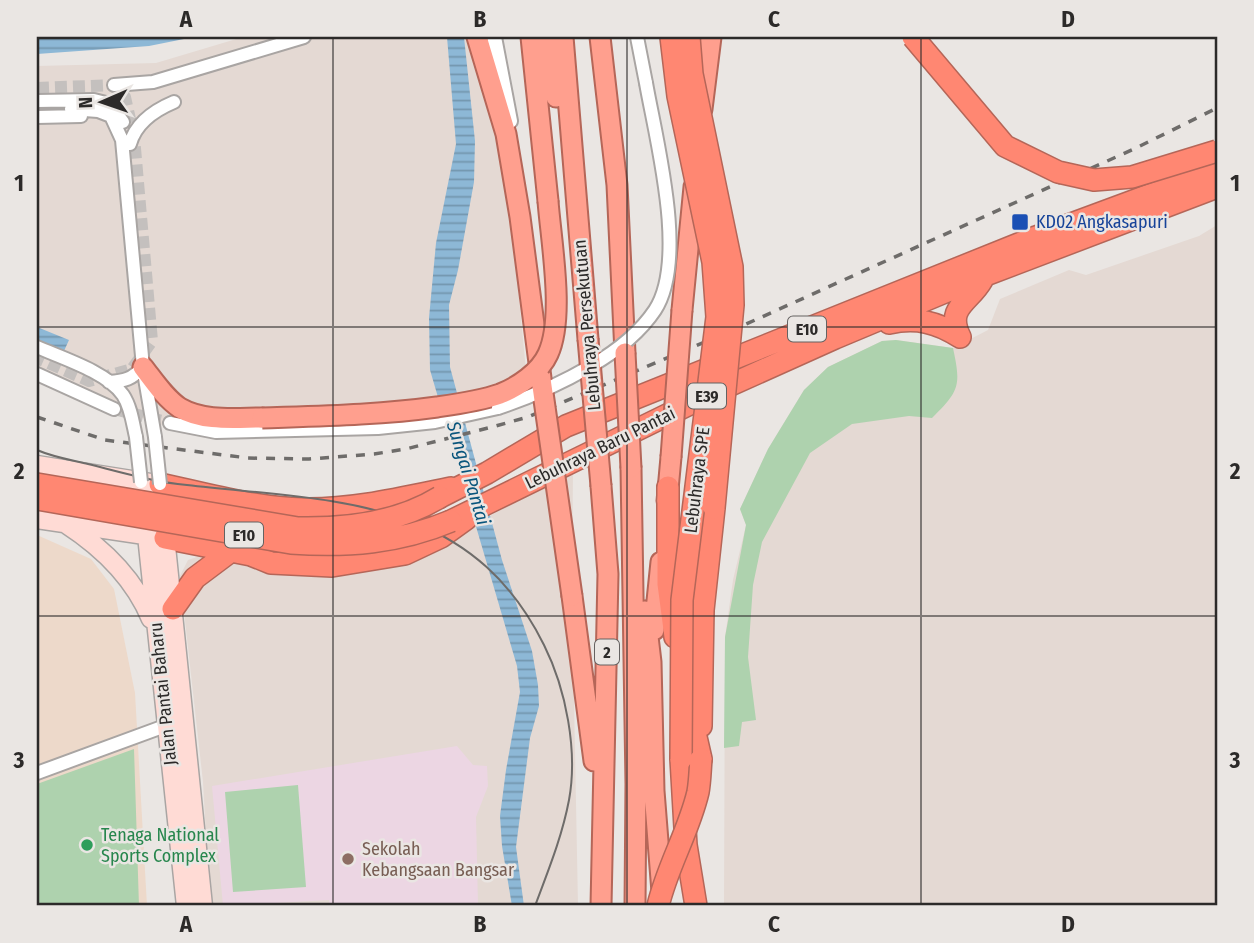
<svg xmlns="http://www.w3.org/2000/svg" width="1254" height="943" viewBox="0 0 1254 943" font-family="'Fira Sans Condensed',sans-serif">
<defs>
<pattern id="water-rules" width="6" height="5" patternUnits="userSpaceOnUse" patternTransform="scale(1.75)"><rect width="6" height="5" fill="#8db8d6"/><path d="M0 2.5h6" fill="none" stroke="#7396ae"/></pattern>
</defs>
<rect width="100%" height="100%" fill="#eae6e3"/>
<path fill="#e4d9d3" d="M243 37H494L527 381 267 438 186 434 37 379V66L156 63Z
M1217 225V906H724L725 637 733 580 746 525 740 509 768 449 804 390 828 367 882 341 896 340 953 348 988 330 1000 299 1069 270 1086 275 1199 236Z
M573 469 572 596 578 906H210L203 782 180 576 188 560 203 555 266 571 419 556Z"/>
<path fill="#edd9ca" d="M37 535 91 559 114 589 135 693 147 906H37Z"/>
<path fill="#ecd6e3" d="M457 746 473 765 487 766 488 786 476 817 478 904 476 906H330L329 900 223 906 212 786Z"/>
<path fill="#aed2ae" d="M896 340 953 348C961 385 960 391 932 418L909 416 852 424 810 453 762 542 753 585 748 657 756 720 742 722 739 746 724 748 725 637 746 525 740 509 768 449 804 390 828 367 882 341Z
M134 749 139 906H37V784Z
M298 785 306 887 233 892 225 792Z"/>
<path fill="url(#water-rules)" d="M37 37H194L149 46 37 54Z
M447 37H464L475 141 474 182 458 270 449 305 450 367 502 560 532 651 538 685 539 706 530 738 516 847 524 906H512L502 846 500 816 506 770 520 692 517 666 430 370 429 318 436 243 456 144Z
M37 327 69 340 64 351 37 339Z"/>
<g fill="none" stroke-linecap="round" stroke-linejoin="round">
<path stroke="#c4c0be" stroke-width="12" stroke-dasharray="12 6" stroke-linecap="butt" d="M37 88 114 85 125 97 134 137 152 341 132 369 89 381 37 358
M37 109H71
M114 409 170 423"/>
<g stroke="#a9a5a3" stroke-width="16">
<path id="minor" d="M637 37 646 83
M114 85 153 82 304 37
M37 101 94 100 110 104 123 122
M71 109 98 111 111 116 122 140 143 367 155 437
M37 117 81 116
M130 144C136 122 155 110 174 102
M37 347C62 358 107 372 123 395 131 407 133 424 136 437
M37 374 114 409
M109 382C125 381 132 379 143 367
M170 423 216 432 378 428 435 422 498 408
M37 773 165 726"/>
</g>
<g stroke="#a9a5a3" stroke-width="18">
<path id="tertiary" d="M494 37 510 121"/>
</g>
<g stroke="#a9a5a3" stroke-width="21">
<path id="secondary" d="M37 465 157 484
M144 507 186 906
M37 519 158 537
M66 524C103 548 134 578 151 619
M164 527 203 906"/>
</g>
<g stroke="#b56658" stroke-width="23">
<path id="trunk" d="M477 37 506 134 520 217 541 378
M531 37 548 201
M547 37 556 97
M563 37 588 339
M600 37 617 185 625 353
M702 109 711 37
M682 310 694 187
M143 367C154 381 165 398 180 408 204 422 236 418 262 418
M631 468 636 784 635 906
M601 486 608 574 601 906
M667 501 671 457
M572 596 594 761
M645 611 651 662 654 791 662 892
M654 630 661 562"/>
</g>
<g stroke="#b56658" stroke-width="24">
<path id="motorway" d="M889 323C916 317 937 322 960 337
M960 337C945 307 970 302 982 280
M160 484C206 494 255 508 303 509 353 510 402 498 451 488
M668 487V584L675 637
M440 497 487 473 566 426 1036 237 1217 170
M451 521 708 395 835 338 983 276 1217 187
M165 538 251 555 271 563 332 566 405 554 441 537 466 519
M173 609 195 578 231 551
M686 693 701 759
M701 726 703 610 714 508
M681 759 686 845 696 906"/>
</g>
<use href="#minor" stroke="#fff" stroke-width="12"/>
<use href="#tertiary" stroke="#fff" stroke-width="14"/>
<use href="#secondary" stroke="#ffdbd5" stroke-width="18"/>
<use href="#trunk" stroke="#ff9f8e" stroke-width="19"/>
<use href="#motorway" stroke="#ff8772" stroke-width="21"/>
<path stroke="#6e6c6a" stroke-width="2" d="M37 450C53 457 71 460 88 464 120 472 154 482 187 485 331 502 469 494 544 645 566 689 578 751 569 800 562 837 548 871 535 906"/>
<path stroke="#6e6c6a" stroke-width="3.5" stroke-dasharray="9 9" stroke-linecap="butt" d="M37 417 105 440 248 458 309 459 374 454 406 449 492 427 528 417 733 330 1136 148 1217 108"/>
<g stroke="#a9a5a3" stroke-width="16" stroke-linecap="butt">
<path id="minor-bridge" d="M498 408C531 397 560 384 591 366 615 352 639 334 655 310 688 259 656 140 646 83
M136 437 141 482
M155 437 160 484"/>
</g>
<g stroke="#b56658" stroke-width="23" stroke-linecap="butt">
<path id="trunk-bridge" d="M588 339 601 486
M625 353 631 468
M541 379 572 596
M262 418C320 416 379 415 437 407 458 404 480 401 500 394 518 387 540 372 548 354 565 317 551 242 548 201
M671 457 682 310"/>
</g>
<g stroke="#b56658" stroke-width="24" stroke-linecap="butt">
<path id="motorway-bridge" d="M671 37 678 96 713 262 717 317 682 600 681 759
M689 37 692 74 732 267 733 305 714 508
M913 37 1005 146 1058 172 1094 180 1132 177 1217 151
M37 484 298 528C346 529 398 523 440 497
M37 499 291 543C347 547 399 543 451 521
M658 906C667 867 689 831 698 792 700 781 700 770 701 759"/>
</g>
<use href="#minor-bridge" stroke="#fff" stroke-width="12"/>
<use href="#trunk-bridge" stroke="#ff9f8e" stroke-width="19"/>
<use href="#motorway-bridge" stroke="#ff8772" stroke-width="21"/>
</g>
<path fill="none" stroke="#2c2a29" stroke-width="2" stroke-opacity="0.55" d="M333 37V906M627 37V906M921 37V906M37 327H1217M37 616H1217"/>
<rect fill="#1a4fb4" stroke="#eae6e3" stroke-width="2.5" x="1011" y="213" width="18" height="18" rx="3.5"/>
<circle fill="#2e9e5b" stroke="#eae6e3" stroke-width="2.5" cx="87" cy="845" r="7"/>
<circle fill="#8d6e63" stroke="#eae6e3" stroke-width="2.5" cx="348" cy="859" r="7"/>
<g text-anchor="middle" stroke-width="5" stroke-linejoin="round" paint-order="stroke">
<g fill="#eae6e3" stroke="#656261" stroke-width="2">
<rect x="788" y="316.5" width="38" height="25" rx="5"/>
<rect x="688" y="383.5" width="38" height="25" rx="5"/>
<rect x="225" y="522.5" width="38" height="25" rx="5"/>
<rect x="595" y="639.5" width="24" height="25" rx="5"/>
</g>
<g font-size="16" font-weight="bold" fill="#2c2a29">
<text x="807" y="335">E10</text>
<text x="707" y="402">E39</text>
<text x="244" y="541">E10</text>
<text x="607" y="658">2</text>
</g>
<g font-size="18" fill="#164399" stroke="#eae6e3" text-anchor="start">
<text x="1036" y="228">KD02 Angkasapuri</text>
</g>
<g font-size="18" fill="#2c2a29" stroke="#eae6e3">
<text transform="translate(587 325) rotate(-95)" y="6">Lebuhraya Persekutuan</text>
<text transform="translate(600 448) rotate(-26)" y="6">Lebuhraya Baru Pantai</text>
<text transform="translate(697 480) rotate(-83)" y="6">Lebuhraya SPE</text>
<text transform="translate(163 694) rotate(-96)" y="6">Jalan Pantai Baharu</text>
</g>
<g font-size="18" fill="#27864d" stroke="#eae6e3" text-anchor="start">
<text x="101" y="841">Tenaga National<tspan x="101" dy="21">Sports Complex</tspan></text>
</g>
<g font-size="18" fill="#785e54" stroke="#eae6e3" text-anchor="start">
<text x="362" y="855">Sekolah<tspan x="362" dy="21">Kebangsaan Bangsar</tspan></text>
</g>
<g font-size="19" font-style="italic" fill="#09557c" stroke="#eae6e3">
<text transform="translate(469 473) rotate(73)" y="7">Sungai Pantai</text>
</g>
</g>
<rect width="1254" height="943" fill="none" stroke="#eae6e3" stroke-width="77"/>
<g transform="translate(102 102) rotate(268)" stroke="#eae6e3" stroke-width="5" paint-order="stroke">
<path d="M0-5L12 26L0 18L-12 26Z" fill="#2c2a29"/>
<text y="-10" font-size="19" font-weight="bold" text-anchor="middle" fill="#2c2a29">N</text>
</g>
<rect x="38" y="38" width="1178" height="866" fill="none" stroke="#2c2a29" stroke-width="2.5"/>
<g font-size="23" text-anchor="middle" font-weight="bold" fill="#2c2a29">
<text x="186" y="27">A</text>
<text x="480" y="27">B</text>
<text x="774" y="27">C</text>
<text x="1068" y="27">D</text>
<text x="19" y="191">1</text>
<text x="1235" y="191">1</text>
<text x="19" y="479">2</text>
<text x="1235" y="479">2</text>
<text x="19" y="768">3</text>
<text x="1235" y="768">3</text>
<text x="186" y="932">A</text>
<text x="480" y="932">B</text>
<text x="774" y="932">C</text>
<text x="1068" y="932">D</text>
</g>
</svg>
